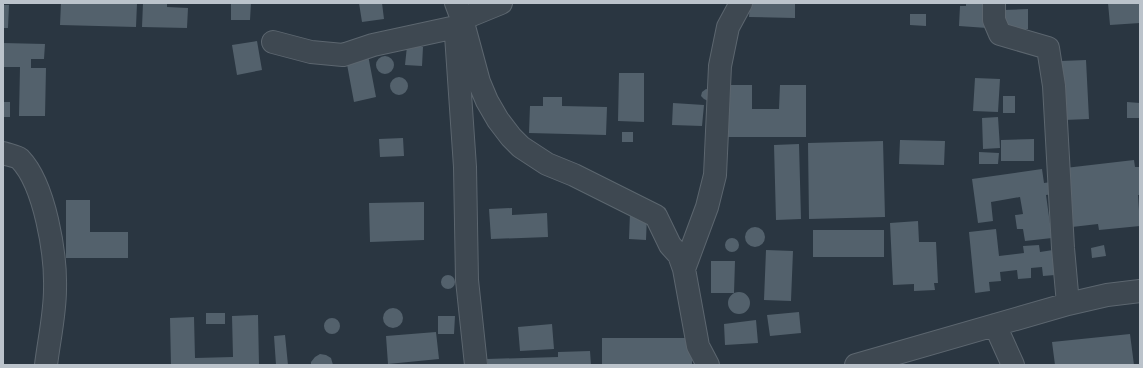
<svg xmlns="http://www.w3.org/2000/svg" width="1143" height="368" viewBox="0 0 1143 368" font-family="Mulish,sans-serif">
<rect width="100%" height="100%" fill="#2a3641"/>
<path fill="#53616c" d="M61 3H137L136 27 60 25Z
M143 3H167V7L188 8 187 28 142 27Z
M231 3H251L250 20H231Z
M359 3H382L384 19 362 22Z
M750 3H795V18L749 17Z
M966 3H989L987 28 959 26 960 6H966Z
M1108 3H1140V23L1110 25Z
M3 5H9L8 28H3Z
M1028 9V29H1002L1003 10Z
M910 14H926V26L910 25Z
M257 41 262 70 237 75 232 45Z
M3 43 45 44 44 59H31V68H46L45 116H19L20 67H3Z
M407 46 423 47 422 66 405 65Z
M368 55 376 97 354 102 346 59Z
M376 65a9 9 0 1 1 18 0a9 9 0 1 1-18 0Z
M1086 60 1089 119 1064 120 1061 61Z
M619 73H644V122L618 121Z
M390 86a9 9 0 1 1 18 0a9 9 0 1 1-18 0Z
M975 78 1000 79 998 112 973 111Z
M726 85H752V109H779L780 85H806V137H726Z
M706 89 710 90 708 101 704 99 701 96 702 92Z
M1003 96H1015V113H1003Z
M543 97H562V106L607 107 606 135 529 133 530 106H543Z
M3 102H10V117H3Z
M1127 102 1140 103V118H1127Z
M673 103 704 105 702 126 672 125Z
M998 117 1000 148 983 149 982 118Z
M622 132H633V142H622Z
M403 138 404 156 380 157 379 139Z
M1034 139V161H1001V140Z
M900 140 945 141 944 165 899 164Z
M883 141 885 217 809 219 808 143Z
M799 144 801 219 776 220 774 145Z
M979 152 999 153 998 164H979Z
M1134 160 1135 167H1140V195H1138L1140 226 1099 230 1098 224 1072 227 1065 168Z
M1042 169 1044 183 1051 182 1053 194 1046 195 1052 238 1025 241 1023 229H1017L1015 215 1023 214 1020 197 991 202 993 221 978 223 972 179Z
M66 200H90V232H128V258H66Z
M424 202V240L370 242 369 203Z
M512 208V215L547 213 548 237 491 239 489 209Z
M630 213 647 214 646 240 629 239Z
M918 221 919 242H936L938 283H934L935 290 914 291V284L893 285 890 223Z
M745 237a10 10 0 1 1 20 0a10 10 0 1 1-20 0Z
M996 229 999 256 1024 253 1023 246 1039 245 1040 252 1053 250 1055 275 1043 276 1042 267 1031 268V278L1018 279 1017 270 1000 272 1001 281 989 282 990 291 975 293 969 232Z
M813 230H884V257H813Z
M725 245a7 7 0 1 1 14 0a7 7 0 1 1-14 0Z
M1104 245 1106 256 1092 258 1091 248Z
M766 250 793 251 791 301 764 300Z
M711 261H735L734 293H711Z
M441 282a7 7 0 1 1 14 0a7 7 0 1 1-14 0Z
M728 303a11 11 0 1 1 22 0a11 11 0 1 1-22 0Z
M383 318a10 10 0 1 1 20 0a10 10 0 1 1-20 0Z
M799 312 801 333 770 336 767 315Z
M206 313H225V324H206Z
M258 315 259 365H171L170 318 194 317 195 358 233 357 232 316Z
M438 316H455L454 334H438Z
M324 326a8 8 0 1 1 16 0a8 8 0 1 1-16 0Z
M756 320 758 343 725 345 724 324Z
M552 324 554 349 520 351 518 327Z
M436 332 439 359 388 364 386 336Z
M1130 334 1134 365H1055L1052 342Z
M285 335 288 365H276L274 336Z
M602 338H692V365H602Z
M590 351 591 365H488L487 359 558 357V352Z
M320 354 326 355 331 358 333 365H311V362L315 357Z"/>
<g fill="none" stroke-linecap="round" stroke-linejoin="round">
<g stroke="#5c666f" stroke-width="24">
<path id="minor" d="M456 3 462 19 479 82 487 101 498 120 511 137 521 147 547 164 574 175 656 216 670 245 679 255 684 269 698 346 708 365
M994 3V20L1000 34 1048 48 1054 86 1063 248 1068 304
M462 19 501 3
M456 35 465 167 467 280 476 365
M273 42 311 52 343 55 373 45 456 27
M3 153C8 155 16 156 20 159 45 185 56 254 55 289 55 314 49 340 46 365
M684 269 707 207 715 175 720 66 728 27 741 3
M995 325 1013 365
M856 365 1068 304 1107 295 1140 291"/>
</g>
<use href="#minor" stroke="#3e4851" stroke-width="22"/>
</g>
<rect width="1143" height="368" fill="none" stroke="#bbc3cb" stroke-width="8"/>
</svg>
